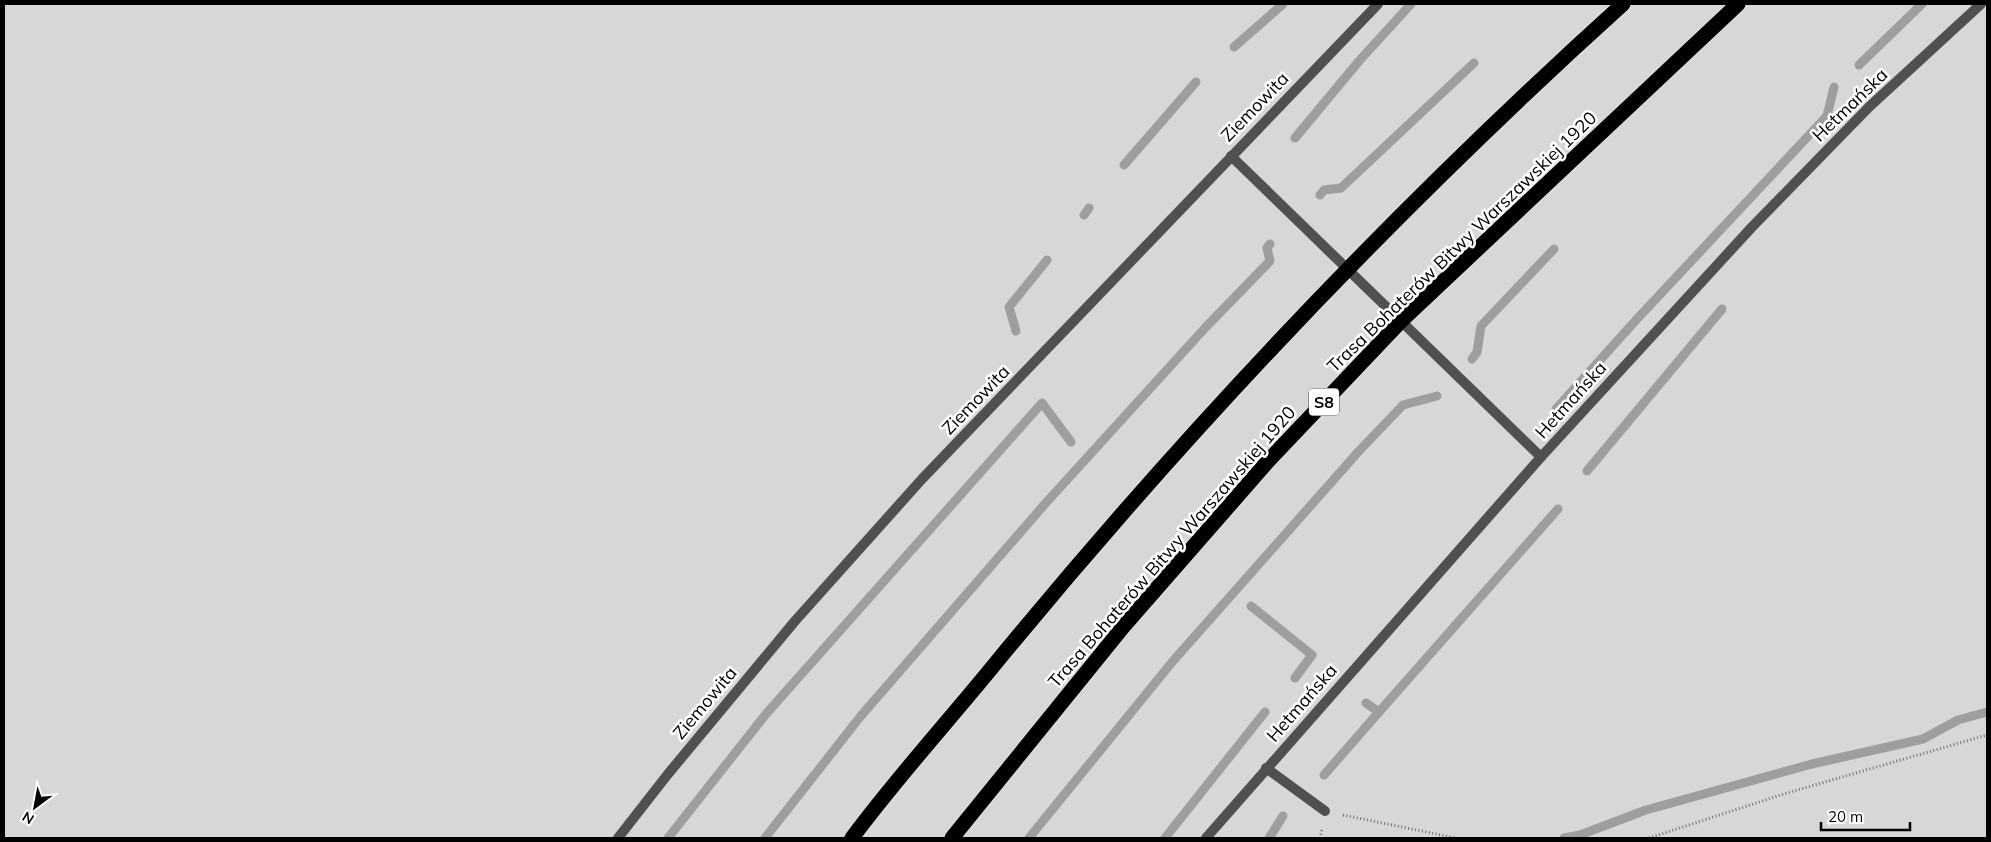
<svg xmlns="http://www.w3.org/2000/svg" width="1991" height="842" viewBox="0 0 1991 842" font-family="Mulish,sans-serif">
<rect width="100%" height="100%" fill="#fff"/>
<path fill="#d7d7d7" d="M4 4H1987V838H4Z"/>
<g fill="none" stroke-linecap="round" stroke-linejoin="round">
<path stroke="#9e9e9e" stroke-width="9" d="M1234 47 1283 4
M1859 65 1922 4
M1295 138 1359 61 1411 4
M1124 165 1196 82
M1320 195 1324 190 1341 188 1474 63
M1084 215 1089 208
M1016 331 1009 307 1047 260
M1472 359 1477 352 1481 326 1554 249
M1556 409 1637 319 1827 116 1834 87
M1587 471 1722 309
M1251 606 1312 655 1295 678
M1379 712 1558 509
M1324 775 1379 712 1366 703
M668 838 766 714 1042 403 1071 442
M765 838 860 717 1044 505 1205 328 1270 261 1267 248 1270 244
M1029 838 1173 661 1359 451 1403 405 1437 396
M1165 838 1265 712
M1269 838 1283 816
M1564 838 1580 835 1646 810 1812 764 1923 739 1958 720 1987 712"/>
<g stroke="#dbdbdb" stroke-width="18">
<path id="motorway" d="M852 838C895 780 944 726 990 670 1184 433 1396 209 1623 4
M952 838 1123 627 1269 460 1401 321 1738 4"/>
</g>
<path stroke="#727272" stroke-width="3" stroke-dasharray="1 2.5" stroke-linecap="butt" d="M1343 815 1456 838
M1320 838 1322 829
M1649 838 1787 793 1987 735"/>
<path stroke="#505050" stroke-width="10" d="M1231 156 1541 457
M1266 768 1325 811"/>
<path stroke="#505050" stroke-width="10" d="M618 838 668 774 795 621 922 479 1378 4
M1206 838 1541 457 1752 227 1869 107 1981 4"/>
<use href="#motorway" stroke="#000" stroke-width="15"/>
</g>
<g text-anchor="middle" stroke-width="5" stroke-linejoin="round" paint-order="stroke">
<rect fill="#fff" stroke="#4c4c4c" stroke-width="1" x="1309" y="388.5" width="30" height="27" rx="4"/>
<g font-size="16" font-weight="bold" fill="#000">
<text x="1324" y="408">S8</text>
</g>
<g font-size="18" fill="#000" stroke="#fff">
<text transform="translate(1850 105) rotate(-44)" y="6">Hetmańska</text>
<text transform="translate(1255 107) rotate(-46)" y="6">Ziemowita</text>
<text transform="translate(1462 242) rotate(-44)" y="6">Trasa Bohaterów Bitwy Warszawskiej 1920</text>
<text transform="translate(976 400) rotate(-46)" y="6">Ziemowita</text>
<text transform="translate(1571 400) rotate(-48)" y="6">Hetmańska</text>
<text transform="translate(1172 547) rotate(-49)" y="6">Trasa Bohaterów Bitwy Warszawskiej 1920</text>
<text transform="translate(705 703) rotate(-50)" y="6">Ziemowita</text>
<text transform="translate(1302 703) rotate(-49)" y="6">Hetmańska</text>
</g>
</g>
<rect width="1991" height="842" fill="none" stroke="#000000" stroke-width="10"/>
<g transform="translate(35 807) rotate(212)" stroke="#ffffff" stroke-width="4" paint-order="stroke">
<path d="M0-4L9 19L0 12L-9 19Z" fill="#000000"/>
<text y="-8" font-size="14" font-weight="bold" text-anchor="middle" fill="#000000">N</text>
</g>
<path d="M1821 822v8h89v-8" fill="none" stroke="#000000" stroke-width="2.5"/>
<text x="1828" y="822" font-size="15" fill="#000000" stroke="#ffffff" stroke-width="4" paint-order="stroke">20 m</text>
</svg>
